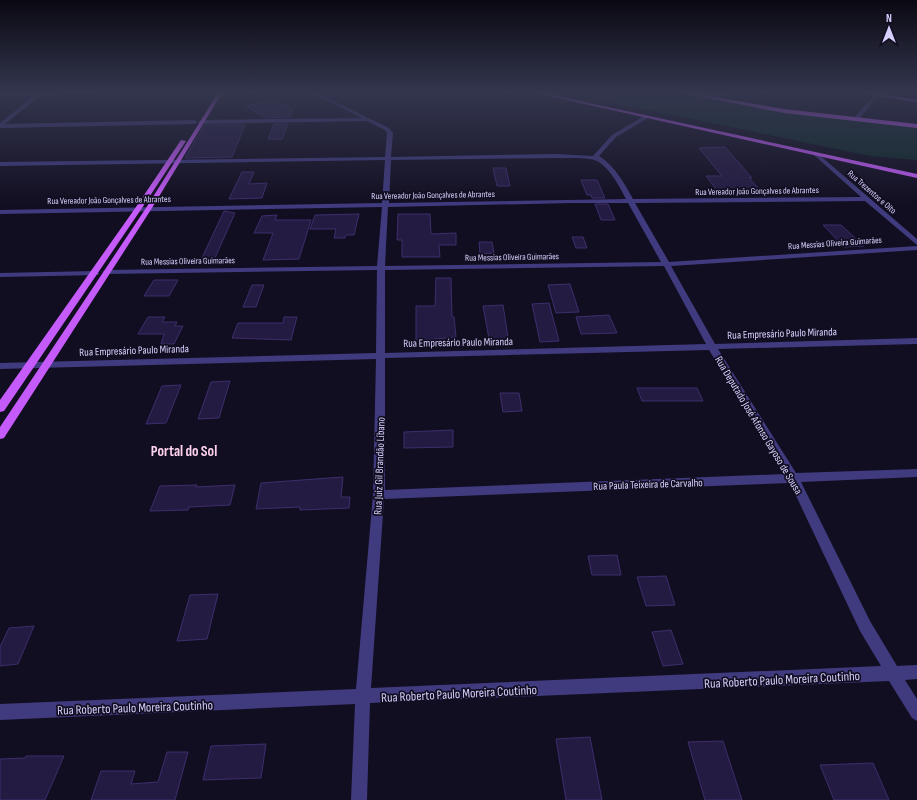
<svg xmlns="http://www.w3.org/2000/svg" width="917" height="800" viewBox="0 0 917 800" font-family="'Sofia Sans Condensed',sans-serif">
<rect width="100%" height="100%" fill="#120e21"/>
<path fill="#112b2b" d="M566 93H676L783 112 917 127V160L870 156Z"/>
<path fill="#241b42" stroke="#3d2e6d" d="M276 99 293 110 290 117 266 118 246 106Z
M274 124H288L282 139H268Z
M204 125H245L232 157 185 158Z
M725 147 752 178H749L762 192 719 193 706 176H722L699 148Z
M493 168H506L510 186H497Z
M242 172H254L249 184 267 183 262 198 229 199Z
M581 180H597L605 198H592L591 195H587Z
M595 204H608L615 220H601Z
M224 211 235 213 214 260H201Z
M359 214 354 235H346L345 238H334L336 229H310L315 215Z
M398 214H430L431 234 456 233V245H439L440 257H402V240H397Z
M277 215 275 220H311L299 259 263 260 273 233H254L262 216Z
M823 225H841L864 246 844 247Z
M572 237H583L587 248H576Z
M479 242H492L494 253 480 254Z
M436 278H451L452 317H454L456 337 416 341V306H435Z
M154 280H178L169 296H144Z
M570 284 579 312 556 313 548 285Z
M252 285H264L256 307H243Z
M549 303 559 341 540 342 532 304Z
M503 305 509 344H490L483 306Z
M609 315 617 333 581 334 576 317Z
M148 317H165L162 322H177L175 326H183L174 344H161L164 334H138Z
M284 317H297L291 340 232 338 238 323H283Z
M230 381 219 418 198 419 211 382Z
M181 385 166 423 146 424 162 386Z
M637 388H697L703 401H642Z
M500 393H519L522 411 503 412Z
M453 430V447L404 448V432Z
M343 477 341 497H350L349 508 300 510V507L256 509 261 483Z
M197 485 196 487 235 485 230 505 189 507 188 510 150 511 160 486Z
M617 555 621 575H592L588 556Z
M666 576 675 605 646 606 637 577Z
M218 594 207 639 177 641 190 595Z
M34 626 18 664 0 666V647L9 628Z
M671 630 683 664 663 666 652 632Z
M590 737 602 800H566L556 739Z
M723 741 742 800H705L688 742Z
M266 744 261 778 203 780 211 746Z
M167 752H188L175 800H91L101 771H135L131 784 158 782Z
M26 756H64L45 800H0V759L25 758Z
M873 763 889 800H834L820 765Z"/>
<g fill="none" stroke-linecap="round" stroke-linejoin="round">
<path fill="#403b7f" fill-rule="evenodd" d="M0 93H97L95 94 41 95 5 124 195 120 198 122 195 124 0 128V123L35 95H0Z
M312 93H317L389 128 393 133 391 157 556 154 593 156 612 135 644 116H648V118L616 137 599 156C614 165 625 184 633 199L861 197 814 155 813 154 816 152 917 239V245L865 201 635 203 669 262 917 246V250L671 266 715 344 917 338V344L718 349 796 473 917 469V477L801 482 870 621 897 666 917 665V679L905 680 917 699V721L912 718 889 681 370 703 367 800H351L355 704 0 720V704L356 689 373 495 376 359 0 369V363L376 353 377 270 106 274 102 272 106 270 377 266 382 207 0 214V210L382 203 385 160 0 166V162L385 157 387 133 385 130 367 121 201 124 198 122 201 120 362 118ZM556 158C565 158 591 157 597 161 609 167 620 187 626 199L389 203 391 160ZM571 203H628L661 262 385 266 388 207ZM664 266 706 344 385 353V270ZM709 350 785 474 385 490V358ZM790 483 860 631 881 666 371 688 384 499Z
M721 93H726L716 100H712V98Z
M875 94 879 95 857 121H853V119Z
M95 271 99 273 98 275 0 277V273Z"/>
<path fill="#c55bfa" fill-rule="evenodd" d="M218 93H222L152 208 4 438 0 439V427L146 208Z
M535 93H543L917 174V178Z
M682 93H691L784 109 917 124V128L784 113Z
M861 93H871L917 100V102Z
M181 140 186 141 142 208 4 411 0 412V400L136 207Z"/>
</g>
<linearGradient id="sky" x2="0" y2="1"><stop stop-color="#0a0812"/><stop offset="0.45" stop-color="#33364e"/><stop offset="1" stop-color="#33364e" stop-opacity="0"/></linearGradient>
<rect width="917" height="205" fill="url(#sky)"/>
<g text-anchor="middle" stroke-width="3.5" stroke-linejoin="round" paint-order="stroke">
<g font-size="9" fill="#d7d0fd" stroke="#120e21">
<text transform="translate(757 191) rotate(-1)" y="3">Rua Vereador João Gonçalves de Abrantes</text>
<text transform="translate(872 192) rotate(41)" y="3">Rua Trezentos e Oito</text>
<text transform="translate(433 195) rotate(-1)" y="3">Rua Vereador João Gonçalves de Abrantes</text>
<text transform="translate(109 200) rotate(-1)" y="3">Rua Vereador João Gonçalves de Abrantes</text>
<text transform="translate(835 243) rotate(-4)" y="3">Rua Messias Oliveira Guimarães</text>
<text transform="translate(512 257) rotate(-1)" y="3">Rua Messias Oliveira Guimarães</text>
<text transform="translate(188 261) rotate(-1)" y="3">Rua Messias Oliveira Guimarães</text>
</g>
<g font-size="11" fill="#d7d0fd" stroke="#120e21">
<text transform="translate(782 333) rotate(-2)" y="4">Rua Empresário Paulo Miranda</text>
<text transform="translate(458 342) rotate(-1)" y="4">Rua Empresário Paulo Miranda</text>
<text transform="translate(134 350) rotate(-2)" y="4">Rua Empresário Paulo Miranda</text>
<text transform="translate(759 425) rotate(59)" y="4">Rua Deputado José Afonso Gayoso de Sousa</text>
<text transform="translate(379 466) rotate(-88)" y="4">Rua Juiz Gil Brandão Líbano</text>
<text transform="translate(648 484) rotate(-2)" y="4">Rua Paula Teixeira de Carvalho</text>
</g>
<g font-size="13" fill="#d7d0fd" stroke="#120e21">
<text transform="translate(782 679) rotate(-3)" y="5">Rua Roberto Paulo Moreira Coutinho</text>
<text transform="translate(459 693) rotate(-3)" y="5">Rua Roberto Paulo Moreira Coutinho</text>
<text transform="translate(135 707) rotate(-2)" y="5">Rua Roberto Paulo Moreira Coutinho</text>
</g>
<g font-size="15" font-weight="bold" fill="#fed2ec" stroke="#120e21">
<text x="184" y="456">Portal do Sol</text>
</g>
</g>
<g transform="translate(889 28)" stroke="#120e21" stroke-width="3" paint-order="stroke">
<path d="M0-3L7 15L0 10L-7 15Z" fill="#d7d0fd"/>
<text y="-6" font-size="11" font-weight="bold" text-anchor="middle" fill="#d7d0fd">N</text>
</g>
</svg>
